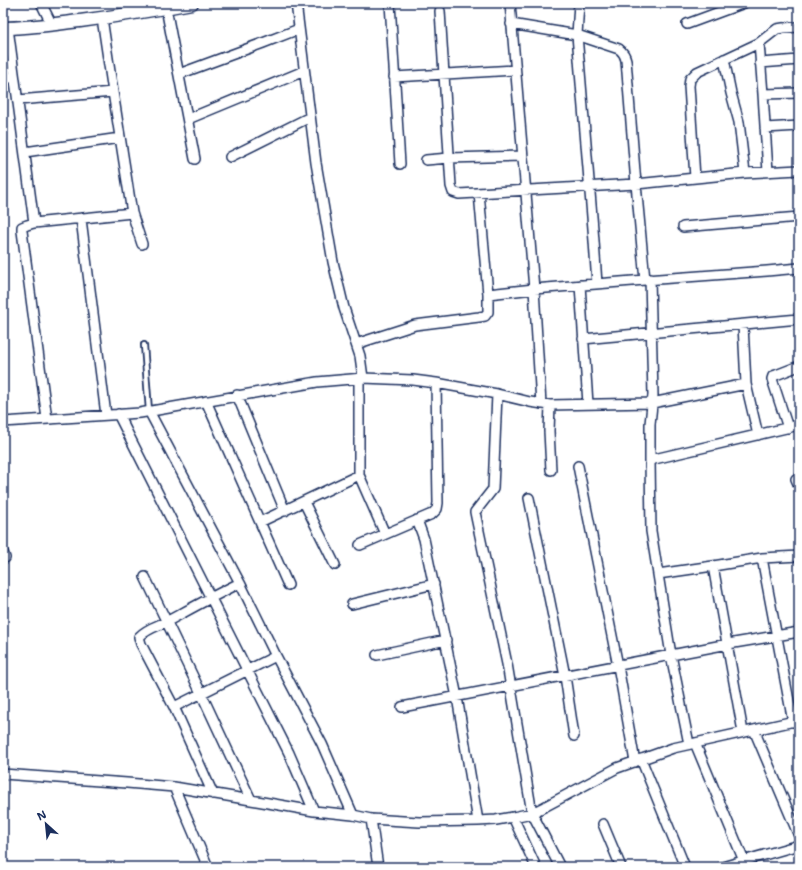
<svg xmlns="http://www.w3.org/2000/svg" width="802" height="870" viewBox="0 0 802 870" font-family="'Shantell Sans',sans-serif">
<rect width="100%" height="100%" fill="#fff"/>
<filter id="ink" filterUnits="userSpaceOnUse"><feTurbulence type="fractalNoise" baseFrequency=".025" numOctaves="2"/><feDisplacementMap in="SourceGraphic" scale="8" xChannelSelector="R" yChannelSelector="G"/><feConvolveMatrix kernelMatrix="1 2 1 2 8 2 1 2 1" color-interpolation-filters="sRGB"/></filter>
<g filter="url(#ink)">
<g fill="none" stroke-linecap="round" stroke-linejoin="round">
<g stroke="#1b2f5e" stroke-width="8">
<path id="service" d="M144 345 149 411"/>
</g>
<g stroke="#1b2f5e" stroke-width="12">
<path id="minor" d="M41 3 52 25
M133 3 134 13
M296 3 316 163 333 262 344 308 360 356 363 378
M390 3 400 164
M510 3 534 289 541 404
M579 3 577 35 594 241 597 284
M166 8 195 159
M440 11 451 186 453 192 459 194 636 184 745 173 799 170
M102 18 113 92 132 213 142 244
M511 24 577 35 619 49C623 52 625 55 626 60L636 184 645 280
M687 24 744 3
M8 28 34 223
M759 43 763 94 768 172
M724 59 731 93 739 122 745 173
M760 63 799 60
M179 74 263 43 299 29
M394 77 515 70
M3 79 14 77
M763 94 799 93
M18 100 113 92
M188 119 304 71
M765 128 799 126
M25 152 120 138
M230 157 310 117
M426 160 449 158 522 156
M695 178 689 86 690 79 697 72 759 43 777 29 783 28 799 27
M81 219 106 415
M683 227 799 217
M650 279 653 395 650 424V460L651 531 671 655 689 744
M580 285 588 404
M488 294 534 289 645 280 767 271 799 268
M743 325 746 384 758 435
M583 339 799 319
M356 344 415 325 479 317 485 316 488 312V294L479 193
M359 378V475L385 534
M497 394 493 489 475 512 476 517 507 664 532 813 560 867
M237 395 285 511
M206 401 288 585
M550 405 549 431 551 470
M149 411 240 583 276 656 322 744 353 815
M118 414 289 753 314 811
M47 419 22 231V227L27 225 34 223 132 213
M3 422 140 413 317 382 363 378 413 380 436 383 497 394 530 402 550 405 652 403 746 384
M788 428 772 379 773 376 776 375 799 366
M650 460 799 425
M578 466 618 666 635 762
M796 479 799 486
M529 498 565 676 574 736
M304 502 335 565
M417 520 424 539 457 697 478 821
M260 522 359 475
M360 545 432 514 437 509 438 503 436 383
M3 552 5 558
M762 558 793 722
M713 566 743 732
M658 574 713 566 762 558 799 556
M145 577 201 693 251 800
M352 604 434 584
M377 655 446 640
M174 707 276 656
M402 707 728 644 799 632
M754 730 799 836
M695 743 744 861
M641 759 685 867
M3 774 127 783 174 787 251 800 314 811 353 815 371 819 419 822 478 821 496 820 513 817 532 813 544 807 617 768 673 748 799 720
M174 787 208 867
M213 794 174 707 141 644 139 637C146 629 157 626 166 622 190 609 215 595 240 583
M513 817 536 867
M371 819 378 867
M603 824 621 867
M722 867 799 845"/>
</g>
<g stroke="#1b2f5e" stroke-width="15">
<path id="tertiary" d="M3 28C29 28 54 24 80 21 117 16 155 10 192 3"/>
</g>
<use href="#service" stroke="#fff" stroke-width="4.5"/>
<use href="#minor" stroke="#fff" stroke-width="9"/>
<use href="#tertiary" stroke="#fff" stroke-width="12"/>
</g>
</g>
<rect width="802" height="870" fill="none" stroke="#fff" stroke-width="16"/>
<rect x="8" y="8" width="786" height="854" fill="none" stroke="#1b2f5e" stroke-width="1.5" filter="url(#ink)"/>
<g transform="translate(46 824) rotate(333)" stroke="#ffffff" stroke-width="3" paint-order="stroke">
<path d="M0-3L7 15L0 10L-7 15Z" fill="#1b2f5e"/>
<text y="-6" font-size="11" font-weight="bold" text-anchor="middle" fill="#1b2f5e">N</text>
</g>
</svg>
